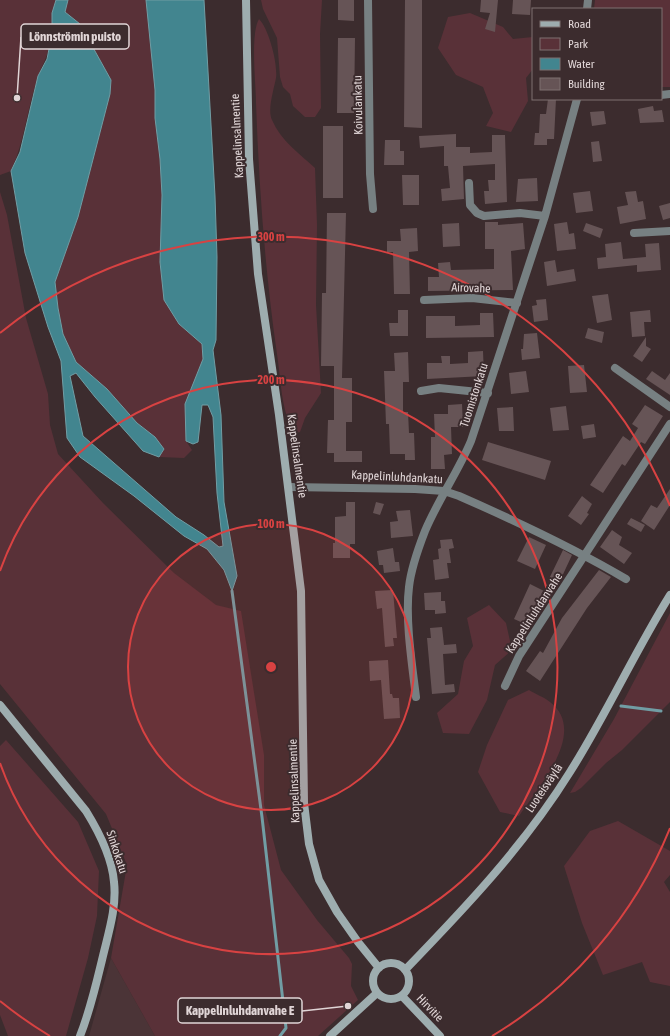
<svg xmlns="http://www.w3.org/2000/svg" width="670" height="1036" viewBox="0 0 670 1036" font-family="'Asap Condensed',sans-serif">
<rect width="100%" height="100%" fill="#3c2c2e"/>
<path fill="#4b3437" d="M111 958 155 1036H89Z"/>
<path fill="#593138" d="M0 0H56C51 15 53 30 50 45 47 57 42 66 38 77 27 108 25 140 11 171L0 175Z
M68 0H146L155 90V118L160 159 162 195 160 262 164 300 179 324 202 344 203 359 186 441 192 450 184 458 159 457 164 449 155 437 137 423 107 389 76 362 63 334 58 308 55 282 78 217 110 94 111 80 80 24 65 12Z
M261 0H322L320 34 321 108 315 117H305L293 106 290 94 283 87 280 77 277 38 263 9Z
M595 0H670V87H661V9H594Z
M470 13 503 27 513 39 533 37V69L526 78 528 101 511 132 486 126 493 113 483 87 456 75 438 48 448 17Z
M259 19C269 29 278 64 276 78 274 89 267 110 272 120 281 141 299 153 315 168L317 225 316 305 321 393 305 418 300 432 294 433C281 410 281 380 277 354 265 271 259 187 256 103 256 84 250 34 259 19Z
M0 192 7 215 26 318 48 394 50 425 58 454 103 503 174 573 216 605 241 611 264 755V805L281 870 317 920 349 958 352 964 351 986 358 1000 318 1036H155L111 958 127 865 106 814 0 684Z
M489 605 506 623 512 650 495 665 487 700 469 734 443 733 437 713 458 694 464 661 473 646 467 618Z
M670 613V702L622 750 606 763 581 788 575 792 570 793 614 719Z
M529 690C535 694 544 697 550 702 589 732 537 789 519 816L500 812 478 772 487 745 508 700Z
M6 740 78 822 99 871 97 916 88 958 66 1036H8L0 1015V746Z
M618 821 670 851V875L664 882 670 892V986L650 982 642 962 603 975 582 923 564 866 590 831Z"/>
<path fill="#42858f" stroke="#719da4" d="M56 0H68L65 12 80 24 111 80 110 94 78 217 55 282 58 308 63 334 76 362 107 389 137 423 155 437 164 449 159 457 143 451 95 397 76 373 70 376 83 436 176 517 204 535 219 547 223 546 217 493 213 417 208 405H202L198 442 193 444 186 441 185 404 203 359 202 344 179 324 164 300 160 262 162 195 160 159 155 118V90L146 0H204L215 196 217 257 216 340 213 350 221 415 224 502 237 576 232 591 224 570 207 549 184 536 134 496 80 457 67 438 61 361 48 327 25 253 11 171 20 152 38 76 47 59 52 34V13Z"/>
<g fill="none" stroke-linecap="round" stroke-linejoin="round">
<path stroke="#719da4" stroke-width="3" d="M232 591 262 817 286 1028 280 1036
M621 706 661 711"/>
</g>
<path fill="#665456" d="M338 0H354V21L338 20Z
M405 0H422V128L404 127Z
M481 0H498L495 32 485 29 490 13 480 12Z
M513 0H531L530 15 512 14Z
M338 38H355L354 113H337Z
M548 99H556L554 139H547V145H534L535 133H539L540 114H546Z
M653 106 654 111 662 110 664 122 640 123 638 109Z
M604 111 606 124 592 126 590 112Z
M323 126H343V198H323Z
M456 134V147H470V153L492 152V135H505L507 202 485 204 484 191H489L488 180H495V164L463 166 464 199 442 201 441 189 450 188 448 166H444V146L420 148 419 136Z
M385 140H400V151H404V165H384Z
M599 141 602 161 593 162 591 142Z
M402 175H419V205H403Z
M537 178 538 201 516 202 518 179Z
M590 191 593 211 576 213 573 193Z
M636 191 638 202 643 201 646 219 620 224 617 207 628 205 625 192Z
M670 203V218L663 220 659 206Z
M327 213H346L342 378H352V422H346V451H362V462H334V453H327L328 420H334V366H321L322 293H326Z
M485 222H498V225L523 223 525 249 511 251 513 290 428 291V277H439L438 263 450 262 451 270 494 269V249H485Z
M567 222 569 234 574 233 576 249 557 251 554 224Z
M459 223 460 246 443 247 442 224Z
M586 223 603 229 600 238 583 231Z
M417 228 418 251 409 252 410 294H394L393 252H387V241H401L400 229Z
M621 242 623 259 646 257 645 244 659 243 661 270 637 272V265L598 269 597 258 606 257 605 244Z
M555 260 557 272 574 269 576 281 547 286 544 262Z
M608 294 612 320 597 323 592 296Z
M546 299 548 320 534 322 532 306 537 305 536 300Z
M398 310H408V336H390L389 323H398Z
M650 310 651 322H644L645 336 632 337 630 312Z
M480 313H493L494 337 426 338V316H455V326L480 325Z
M588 328 604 332 602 343 585 338Z
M537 333 540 358 522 360 521 349H523L524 334Z
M646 337V346L651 349 642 362 633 356Z
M483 351 484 376 427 379V363H442L441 356H450V364L468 363V352Z
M408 352 409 382H403V412H408L409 433H414L415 460H405V454H390L389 424H386L384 371H395L394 353Z
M584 365 587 392 570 393 568 366Z
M526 371 529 392 511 394 509 373Z
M652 371 665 380 670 373V395L646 379Z
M462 404 463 427H451L452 454 444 455 445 469H431V437H435L434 414H448V405Z
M645 405 663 416 645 444 641 442 625 466 622 464 603 493 590 485 623 436 630 441 638 428 632 424Z
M566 406 569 430 553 431 550 408Z
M513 407 514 431H499L497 408Z
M594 424 596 437 583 439 581 426Z
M488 442 551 461 545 480 482 460Z
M670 489V505L654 530 641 521 651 505 657 508Z
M582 496 592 504 587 513 589 514 581 525 568 516Z
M346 502H355V544H350V558H333V543H335V517L346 516Z
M376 502 384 504 380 515 373 513Z
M410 510 413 536 391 538 390 522 398 521 396 511Z
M631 518 645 525 641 532 627 524Z
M612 530 622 537 619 545 632 553 624 564 600 547Z
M529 537 546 545 535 569 517 561Z
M452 539 454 548 449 549 451 563H447L449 578 435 580 433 560 439 559 438 549 441 548 440 540Z
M393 548 395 562H399L400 571 384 573 383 565H379L377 551Z
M563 550 572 555 558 585 548 581Z
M599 570 611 577 587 608 540 681 526 671 540 651 543 653 562 618Z
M530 584 546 592 530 626 514 619Z
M393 590 397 638H393L394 646 385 647 382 608 377 609 375 591Z
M441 592V601H445L446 613 435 614V610H425L424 593Z
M442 627 444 645 456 644 457 653 443 654 445 685 454 684 455 692 432 694 427 638H431L430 628Z
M388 660 390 694H392L393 698H399L400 718 384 719 381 680 370 681 369 661Z"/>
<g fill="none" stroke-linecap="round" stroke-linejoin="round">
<path stroke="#778082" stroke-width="8" d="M368 0 370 174 373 209
M587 9 588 0
M661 95 670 94
M469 183 470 205 477 213 484 216 520 213 545 216
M634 233 670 231
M424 300 472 298 517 303
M615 368 670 407
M421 391 439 388 488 393
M289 487 415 489 444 491 459 496C516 521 572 547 626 579
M505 686 519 656 670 424
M416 697C412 664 405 619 409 587 411 568 418 549 425 531 438 500 458 472 471 441L545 216 577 99"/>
<path stroke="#9eadaf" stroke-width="8" d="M246 0 249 159 258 274 279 415 301 591 304 803 309 844 319 880 337 912 358 942 379 968
M0 705 86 811C99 832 112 857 114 882 117 908 108 934 102 960 96 985 90 1011 80 1036
M373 981a18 18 0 1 1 36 0a18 18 0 1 1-36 0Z
M405 970C465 908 524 846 570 772 606 715 634 653 670 595
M402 996 440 1036
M330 1036 377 993"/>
</g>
<circle cx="271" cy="667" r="143" fill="#d84242" fill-opacity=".12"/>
<g fill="none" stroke="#d84242" stroke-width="2">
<circle cx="271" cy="667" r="143"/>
<path d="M0 571A287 287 0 1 1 0 763"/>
<path d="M670 828A430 430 0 0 1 492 1036M50 1036A430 430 0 0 1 0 1001M0 333A430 430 0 0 1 670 506"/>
</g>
<g text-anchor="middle" stroke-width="4" stroke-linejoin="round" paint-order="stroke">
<g font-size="12" fill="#e0d5d6" stroke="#3c2c2e">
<text transform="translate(358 105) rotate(-91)" y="4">Koivulankatu</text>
<text transform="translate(237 136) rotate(-93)" y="4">Kappelinsalmentie</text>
<text transform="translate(471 288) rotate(2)" y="4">Airovahe</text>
<text transform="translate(474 395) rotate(-72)" y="4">Tuomistonkatu</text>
<text transform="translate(297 456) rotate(82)" y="4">Kappelinsalmentie</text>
<text transform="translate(397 477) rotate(3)" y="4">Kappelinluhdankatu</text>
<text transform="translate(534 613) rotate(-57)" y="4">Kappelinluhdanvahe</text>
<text transform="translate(294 781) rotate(-92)" y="4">Kappelinsalmentie</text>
<text transform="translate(544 788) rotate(-56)" y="4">Luoteisväylä</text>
<text transform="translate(117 852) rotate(72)" y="4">Sinkokatu</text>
<text transform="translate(430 1008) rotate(46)" y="4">Hirvitie</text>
</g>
</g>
<circle cx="271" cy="667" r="6" fill="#d84242" stroke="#3c2c2e" stroke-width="2"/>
<g font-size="12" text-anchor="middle" font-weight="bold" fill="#d84242" stroke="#3c2c2e" stroke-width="4" stroke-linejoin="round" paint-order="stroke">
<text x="271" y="241">300 m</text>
<text x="271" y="384">200 m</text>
<text x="271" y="528">100 m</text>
</g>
<path fill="none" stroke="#e0d5d6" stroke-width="1.5" d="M17 98L21 37M348 1006L302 1011"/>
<g fill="#e0d5d6" stroke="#3c2c2e" stroke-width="1.5">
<circle cx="17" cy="98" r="4"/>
<circle cx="348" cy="1006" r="4"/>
</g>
<g fill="#3c2c2e" stroke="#e0d5d6" stroke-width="1.5">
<rect x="21" y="24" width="108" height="25" rx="4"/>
<rect x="178" y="998" width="124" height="25" rx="4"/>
</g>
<g font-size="13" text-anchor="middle" font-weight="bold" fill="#e0d5d6">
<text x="75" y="41">Lönnströmin puisto</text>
<text x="240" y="1015">Kappelinluhdanvahe E</text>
</g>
<rect x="532" y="8" width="130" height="92" fill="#3c2c2e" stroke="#7e7071"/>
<rect x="540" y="21" width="20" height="6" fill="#9eadaf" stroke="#7e7071"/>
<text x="568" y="28" font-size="12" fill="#e0d5d6">Road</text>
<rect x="540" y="38" width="20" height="12" fill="#593138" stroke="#7e7071"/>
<text x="568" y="48" font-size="12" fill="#e0d5d6">Park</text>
<rect x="540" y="58" width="20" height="12" fill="#42858f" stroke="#7e7071"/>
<text x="568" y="68" font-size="12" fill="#e0d5d6">Water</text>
<rect x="540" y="78" width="20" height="12" fill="#665456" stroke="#7e7071"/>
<text x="568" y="88" font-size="12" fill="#e0d5d6">Building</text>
</svg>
